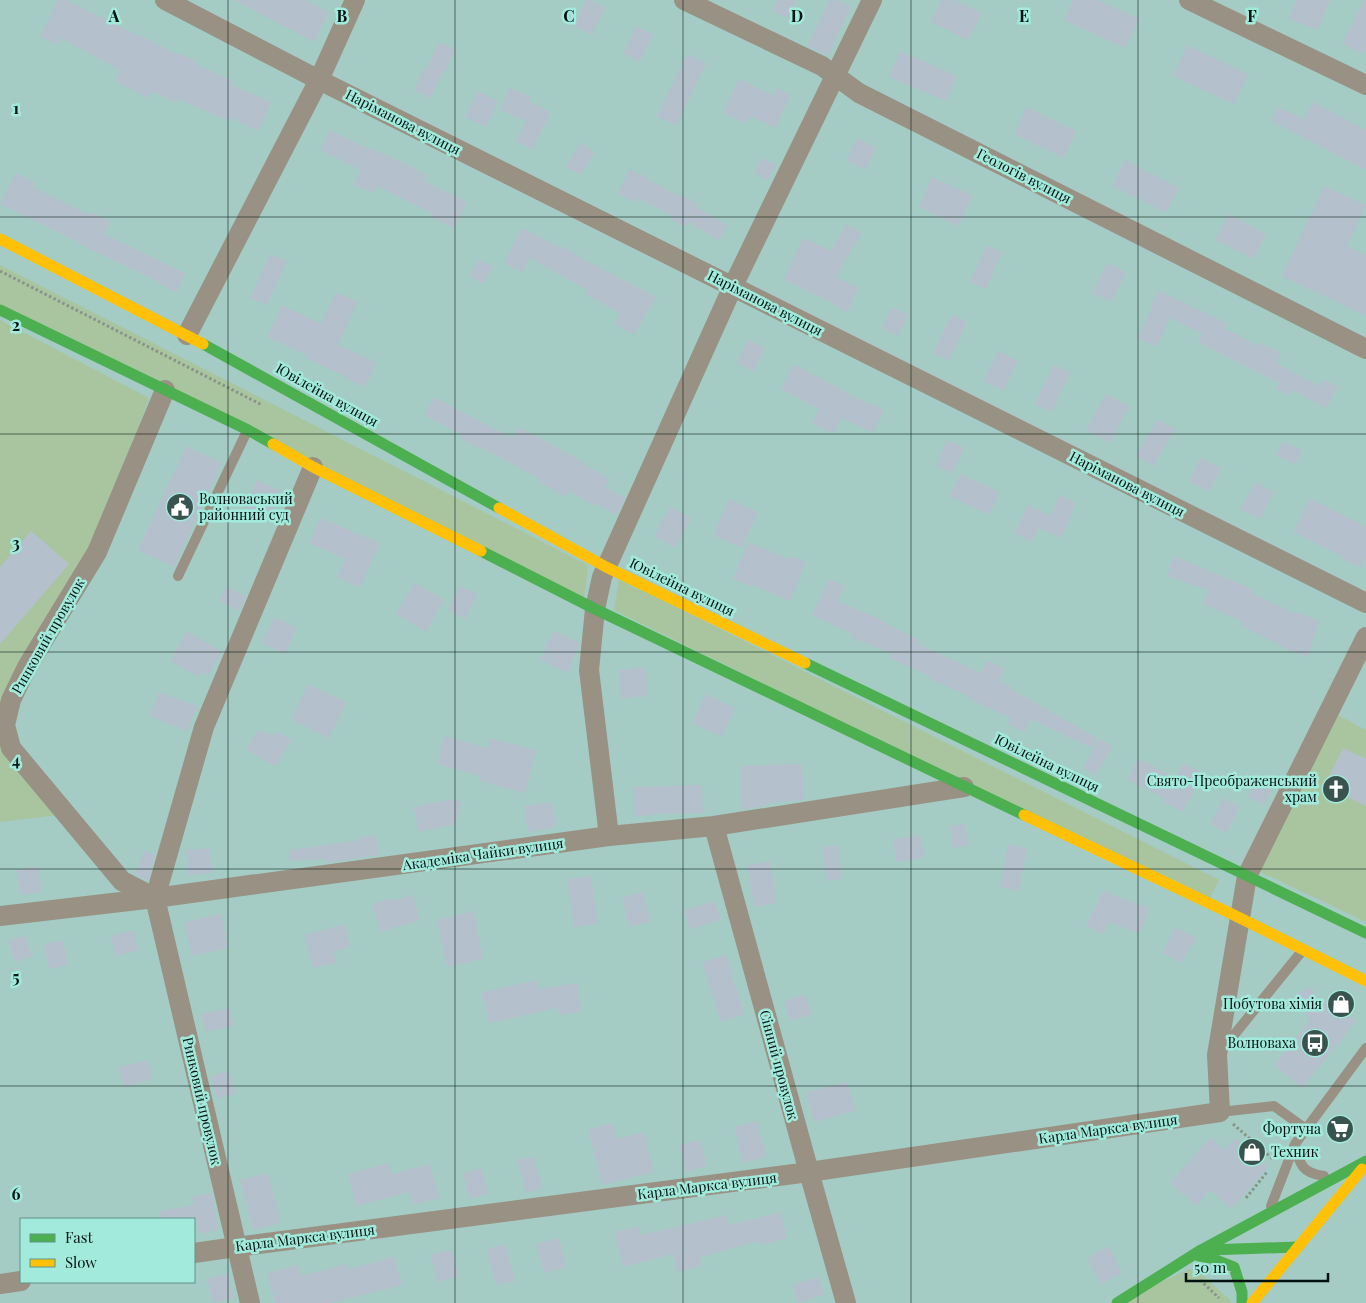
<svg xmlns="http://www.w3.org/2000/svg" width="1366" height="1303" viewBox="0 0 1366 1303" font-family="'Playfair Display',serif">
<rect width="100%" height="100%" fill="#a4ccc4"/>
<path fill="#a9c5a0" d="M0 265 588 565 584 599 0 307Z
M0 320 149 398 97 552 5 725 67 814 0 822Z
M619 578 1219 880 1207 903 614 610Z
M1329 710 1366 730V922L1252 868Z
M1189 1269 1198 1271 1231 1301V1303H1117Z"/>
<path fill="#b4c0cc" d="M58 0H67L100 17V16L138 36V34L176 54 177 52 196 62 195 64 233 81 231 85 271 102 259 131 230 118 229 121 178 99 176 103 152 91 148 98 115 81 120 70 61 38 57 45 40 36Z
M234 0H305L329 12 314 42Z
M586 0H590L605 7 592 35 574 26Z
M777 0H796L788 18 772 11Z
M829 0H838L851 7 828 56 807 46Z
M941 0H955L982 13 968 40 931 22Z
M1073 0H1098L1139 19 1125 48 1064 20Z
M1296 0H1330L1318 30 1289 19Z
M1364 0H1366V46L1362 54 1342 44Z
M636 26 653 35 640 62 623 53Z
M438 42 455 49 446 71 444 70 431 98 414 90 424 68 427 69Z
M1187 45 1248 74 1234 104 1173 76Z
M900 51 957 76 946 101 889 77Z
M687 54 706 63 676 126 657 116Z
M739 79 772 95 776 88 790 94 776 128 750 116 747 124 723 113Z
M509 88 531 97 529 101 551 112 532 150 516 141 526 121 500 110Z
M478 91 498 101 486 127 465 117Z
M1313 102 1366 130V170L1271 121 1278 107 1304 119Z
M1026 107 1076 131 1064 158 1014 134Z
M330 130 369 149 370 148 400 161 427 175 424 181 467 202 454 228 431 217 433 214 377 186 374 193 354 185 360 170 320 150Z
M857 138 876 148 865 170 846 160Z
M580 143 594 152 581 175 566 167Z
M762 158 776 165 767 180 754 172Z
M1125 160 1179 188 1166 213 1112 186Z
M629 169 648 178 647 179 681 197 682 195 697 203 696 207 728 225 719 240 688 222 685 227 670 219 672 216 638 198 636 203 618 194Z
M16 173 35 183 33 187 90 215 91 212 110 221 104 234 185 273 176 292 157 283V281L77 243 78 242 0 204Z
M932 177 973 196 958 226 919 207Z
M1324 186 1366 205 1347 246 1366 255V316L1282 276Z
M1228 214 1266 234 1254 259 1215 240Z
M846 224 861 233 836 277 859 288 847 312 831 303V302L784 280 803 238 831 251Z
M522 228 561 248 562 246 577 255V256L656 297 634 335 614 324 620 313 585 294 587 290 530 258 523 273 504 263Z
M987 245 1002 252 986 289 970 282Z
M270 254 287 261 267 305 250 298Z
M479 259 493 267 483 284 469 276Z
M1107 263 1126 272 1111 302 1093 293Z
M1158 290 1226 323 1224 328 1259 346 1260 343 1281 353 1276 363 1319 386 1323 379 1338 387 1326 408 1293 390 1290 396 1276 389 1279 383 1198 342 1202 334 1170 318 1156 347 1137 338 1152 308 1150 307Z
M336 292 358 302 338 345 376 362 365 387 345 378 346 377 306 358 307 355 267 337 282 305 321 324Z
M892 307 908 315 898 336 882 328Z
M952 314 967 322 948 361 933 353Z
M748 340 765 348 754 372 737 363Z
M998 351 1018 361 1003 391 983 381Z
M793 364 868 404 869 403 884 410 873 433 842 418 833 434 812 423 819 409 781 389Z
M1053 365 1070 372 1052 412 1035 405Z
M1106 394 1129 406 1110 443 1086 430Z
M434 397 512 438 519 427 585 463 584 464 610 479 605 487 625 498 617 515 596 504 595 506 569 491 566 497 539 482 540 479 479 446 478 448 460 438 462 435 424 415Z
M1157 419 1175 429 1154 466 1136 456Z
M947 440 964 448 953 473 936 466Z
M1283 441 1302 450 1295 464 1276 455Z
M186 446 222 463 174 567 138 550Z
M1200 458 1221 468 1210 492 1189 482Z
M960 474 999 492 989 515 949 496Z
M257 480 281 491 269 518 245 507Z
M1255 482 1274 492 1260 519 1240 509Z
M1060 495 1076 503 1061 538 1039 528 1032 542 1014 533 1028 505 1051 516Z
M1310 498 1366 527V558L1361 568 1342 559 1343 557 1293 532Z
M729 499 758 512 742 548 713 535Z
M670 506 691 518 675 548 654 536Z
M320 518 380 543 360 588 337 577 345 559 309 543Z
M31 531 69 564 0 644V567Z
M748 542 789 559 791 556 806 562 790 601 752 585V587L733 579Z
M1174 556 1254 590 1252 593 1296 614 1297 612 1320 621 1307 657 1283 648 1284 647 1241 626 1243 622 1203 604 1208 590 1167 576Z
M829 579 844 586 837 601 879 619V620L920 640 918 644 981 673 987 660 1005 669 999 681 1010 686 1009 688 1097 738 1092 748 1031 719 1025 732 1007 724 1010 718 969 699 970 697 930 679 931 677 890 658 892 654 851 637 853 634 812 615Z
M414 582 444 600 426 632 396 614Z
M226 586 246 596 240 611 219 601Z
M460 586 477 594 465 619 448 610Z
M274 617 297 628 285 654 261 643Z
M187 631 222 652 208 676 202 672 199 677 170 661Z
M553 631 580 643 567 673 540 660Z
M645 667 648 696 621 699 618 670Z
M308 684 346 702 329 738 291 720Z
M159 692 197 706 187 731 150 716Z
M705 694 735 708 722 737 692 723Z
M258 730 274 736 276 731 291 740 275 767 246 749Z
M444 736 488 748 490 738 536 750 525 793 479 781 480 776 437 764Z
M1099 739 1113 746 1096 775 1083 768Z
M1343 748 1366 759V806L1324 786Z
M1138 758 1175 778 1183 763 1203 773 1183 812 1163 802 1165 799 1127 779Z
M802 764 804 800 769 803V805L741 810V766Z
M1258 776 1275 785 1264 805 1248 797Z
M702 785 703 813 653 814 654 815 634 816 633 787Z
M1223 798 1240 807 1227 833 1210 824Z
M453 799 462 802 455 824 419 832 413 807Z
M552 802 556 827 528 832 524 806Z
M965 824 969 845 953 848 950 826Z
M376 835 379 855 326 863 325 859 290 861 289 850 360 840V837Z
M921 835 924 858 896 862 893 839Z
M1008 844 1027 848 1019 891 1000 887Z
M838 845 842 879 826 881 822 847Z
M209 848 212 873 188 875 186 850Z
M144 851 155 855 148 881 135 874Z
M770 861 777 903 754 907 747 865Z
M38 866 42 892 21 895 16 870Z
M591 876 598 924 574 927 567 879Z
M1103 890 1130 902 1131 901 1149 908 1140 934 1109 922 1103 934 1086 926Z
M643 892 651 922 630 927 622 897Z
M413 895 420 920 380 932 372 904 392 898 393 901Z
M715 901 721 920 690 929 684 910Z
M473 911 483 959 447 967 437 920Z
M221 914 228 948 192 956 184 922Z
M345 924 350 947 333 952 336 963 313 968 304 935Z
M1175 927 1196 938 1182 963 1162 953Z
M133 930 139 950 116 956 110 936Z
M25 935 32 956 15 962 8 941Z
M63 940 68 965 49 969 44 944Z
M727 955 731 972 745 1014 721 1022 702 962Z
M537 980 539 989 577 983 581 1012 559 1015 557 1008 489 1023 482 992Z
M1311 987 1321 1007 1328 998 1356 1021 1302 1088 1274 1065 1309 1021 1296 994Z
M805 994 812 1014 790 1021 784 1001Z
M230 1008 234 1026 205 1032 201 1014Z
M148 1060 153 1079 124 1087 119 1067Z
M229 1071 236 1094 217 1099 211 1076Z
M847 1082 855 1111 814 1122 806 1092Z
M757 1121 766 1157 743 1163 734 1127Z
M613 1123 617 1139 644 1132 654 1172 602 1185 588 1129Z
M1210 1137 1225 1150 1235 1138 1268 1167 1231 1209 1210 1190 1196 1206 1170 1183Z
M700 1140 707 1166 686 1172 679 1145Z
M534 1156 542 1189 526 1193 517 1160Z
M389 1163 392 1174 430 1164 439 1198 413 1205 409 1192 356 1206 348 1174Z
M482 1168 489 1193 470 1199 463 1173Z
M268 1173 281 1223 253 1230 240 1180Z
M212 1193 218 1230 199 1234 196 1219H161L160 1211 194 1205 192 1197Z
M781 1212 787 1238 761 1245 760 1241 700 1257 702 1266 677 1272 673 1254 623 1267 614 1232 638 1226 641 1235 727 1215 729 1225Z
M559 1238 566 1268 544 1273 536 1244Z
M505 1244 515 1281 496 1285 486 1249Z
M1108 1246 1122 1273 1101 1284 1087 1258Z
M452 1250 459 1276 437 1282 430 1255Z
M395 1257 402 1285 330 1303H275L267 1273 298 1265 301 1276 347 1264 348 1269Z
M227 1274 234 1298 213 1303 207 1279Z
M819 1277 825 1294 798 1303 792 1285Z"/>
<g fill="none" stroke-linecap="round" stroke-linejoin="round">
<path stroke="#8a9289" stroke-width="3" stroke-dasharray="2.5 2.5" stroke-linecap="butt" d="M0 271 262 405
M1233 1124 1274 1160
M1246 1198 1267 1172
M1200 1280 1219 1298"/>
<path stroke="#989184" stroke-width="10" d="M178 576 247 431
M1221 1051 1302 951
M1220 1112 1274 1106 1306 1129
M1295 1145C1300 1165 1302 1173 1324 1176
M1271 1206 1295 1144 1366 1048"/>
<path stroke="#989184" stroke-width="20" d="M165 0 319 80 1366 603
M684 0 822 66 859 93 1366 349
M1189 0 1366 85
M187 335 319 80 355 0
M714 826 809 1172 846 1303
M609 836 589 670 595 609 602 577 733 286 872 0
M155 898 122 881 11 748 5 725 11 700 27 667 97 552 165 390
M0 916 155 898 609 836 714 826 964 787
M194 1253 236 1247 809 1172 1220 1112 1217 1055 1247 876 1366 637
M0 1284 21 1281
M250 1303 155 898 204 727 313 467"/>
<path stroke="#4caf50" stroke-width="11" d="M0 310 248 430 273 444
M203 344 499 508
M481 551 595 609 1024 815
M805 663 1366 933
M1208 1250 1298 1247
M1199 1256 1211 1258 1234 1267 1242 1292V1303
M1117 1303 1201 1250 1366 1161"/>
<path stroke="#ffc107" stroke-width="11" d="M0 239 203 344
M273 444 313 467 481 551
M499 508 606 567 805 663
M1024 815 1240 918 1366 981
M1252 1303 1362 1169"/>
</g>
<path fill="none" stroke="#00120f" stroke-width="1" stroke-opacity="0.55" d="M228 0V1303M455 0V1303M683 0V1303M911 0V1303M1138 0V1303M0 217H1366M0 434H1366M0 652H1366M0 869H1366M0 1086H1366"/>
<defs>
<g id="civic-disc" transform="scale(1.4375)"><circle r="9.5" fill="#39534e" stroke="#a1eadc"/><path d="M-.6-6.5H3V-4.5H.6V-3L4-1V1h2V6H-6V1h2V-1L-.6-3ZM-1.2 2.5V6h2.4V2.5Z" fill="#fff"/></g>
<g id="church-disc" transform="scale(1.4375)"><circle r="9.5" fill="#39534e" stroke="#a1eadc"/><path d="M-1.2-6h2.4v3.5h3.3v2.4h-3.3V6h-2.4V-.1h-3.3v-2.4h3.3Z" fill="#fff"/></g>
<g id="shop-disc" transform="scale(1.4375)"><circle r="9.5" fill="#39534e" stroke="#a1eadc"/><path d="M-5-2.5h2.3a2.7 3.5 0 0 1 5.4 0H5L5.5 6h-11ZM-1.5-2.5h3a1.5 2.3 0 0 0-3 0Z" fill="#fff"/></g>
<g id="bus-disc" transform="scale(1.4375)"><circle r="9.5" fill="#39534e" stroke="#a1eadc"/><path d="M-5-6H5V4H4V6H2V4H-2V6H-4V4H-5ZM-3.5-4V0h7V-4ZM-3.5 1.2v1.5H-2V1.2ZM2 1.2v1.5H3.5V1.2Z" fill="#fff"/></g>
<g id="supermarket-disc" transform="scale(1.4375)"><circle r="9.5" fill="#39534e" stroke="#a1eadc"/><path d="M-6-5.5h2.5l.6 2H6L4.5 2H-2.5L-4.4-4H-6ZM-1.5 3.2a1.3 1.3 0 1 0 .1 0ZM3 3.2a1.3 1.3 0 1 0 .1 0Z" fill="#fff"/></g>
</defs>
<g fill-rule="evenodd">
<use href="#civic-disc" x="180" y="507"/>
<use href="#church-disc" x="1336" y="789"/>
<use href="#shop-disc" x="1341" y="1004"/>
<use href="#bus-disc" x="1315" y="1043"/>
<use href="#supermarket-disc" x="1340" y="1129"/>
<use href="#shop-disc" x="1252" y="1152"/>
</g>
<g text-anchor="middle" stroke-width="5" stroke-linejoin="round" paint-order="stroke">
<g font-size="14" fill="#00120f" stroke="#a1eadc">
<text transform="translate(403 122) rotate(27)" y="5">Наріманова вулиця</text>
<text transform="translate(1024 176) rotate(27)" y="5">Геологів вулиця</text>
<text transform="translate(765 303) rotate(27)" y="5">Наріманова вулиця</text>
<text transform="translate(327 395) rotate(29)" y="5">Ювілейна вулиця</text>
<text transform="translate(1127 484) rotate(27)" y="5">Наріманова вулиця</text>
<text transform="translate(682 587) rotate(26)" y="5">Ювілейна вулиця</text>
<text transform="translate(48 636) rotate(-60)" y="5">Ринковий провулок</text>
<text transform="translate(1047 763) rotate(26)" y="5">Ювілейна вулиця</text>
<text transform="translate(483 854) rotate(-8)" y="5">Академіка Чайки вулиця</text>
<text transform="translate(779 1065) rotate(75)" y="5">Сінний провулок</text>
<text transform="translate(202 1101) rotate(77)" y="5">Ринковий провулок</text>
<text transform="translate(1108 1129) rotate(-8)" y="5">Карла Маркса вулиця</text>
<text transform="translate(707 1186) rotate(-7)" y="5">Карла Маркса вулиця</text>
<text transform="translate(305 1238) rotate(-7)" y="5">Карла Маркса вулиця</text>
</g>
<g font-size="14" fill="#00120f" stroke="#a1eadc" text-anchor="end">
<text x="199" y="504" text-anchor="start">Волноваський<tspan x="199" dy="16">районний суд</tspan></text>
<text x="1317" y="786">Свято-Преображенський<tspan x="1317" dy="16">храм</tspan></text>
<text x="1322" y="1009">Побутова хімія</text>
<text x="1296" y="1048">Волноваха</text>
<text x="1321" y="1134">Фортуна</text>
<text x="1271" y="1157" text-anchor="start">Техник</text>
</g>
</g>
<g font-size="16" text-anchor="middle" font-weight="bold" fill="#00120f" stroke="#a1eadc" stroke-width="5" stroke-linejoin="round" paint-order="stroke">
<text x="114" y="22">A</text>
<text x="342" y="22">B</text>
<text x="569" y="22">C</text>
<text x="797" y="22">D</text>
<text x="1024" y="22">E</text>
<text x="1252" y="22">F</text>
<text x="16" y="114">1</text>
<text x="16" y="331">2</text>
<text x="16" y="549">3</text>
<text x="16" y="766">4</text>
<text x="16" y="983">5</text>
<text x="16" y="1200">6</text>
</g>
<rect x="20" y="1218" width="175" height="65" fill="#a1eadc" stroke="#61948a"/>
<rect x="30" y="1234" width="25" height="8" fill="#4caf50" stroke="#61948a"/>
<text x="65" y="1243" font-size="15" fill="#00120f">Fast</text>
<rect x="30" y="1259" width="25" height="8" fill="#ffc107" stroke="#61948a"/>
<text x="65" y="1268" font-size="15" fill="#00120f">Slow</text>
<path d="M1186 1273v8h142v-8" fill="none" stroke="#00120f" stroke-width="2.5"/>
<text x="1194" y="1273" font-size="15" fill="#00120f" stroke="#a1eadc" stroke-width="4" paint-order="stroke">50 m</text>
</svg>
